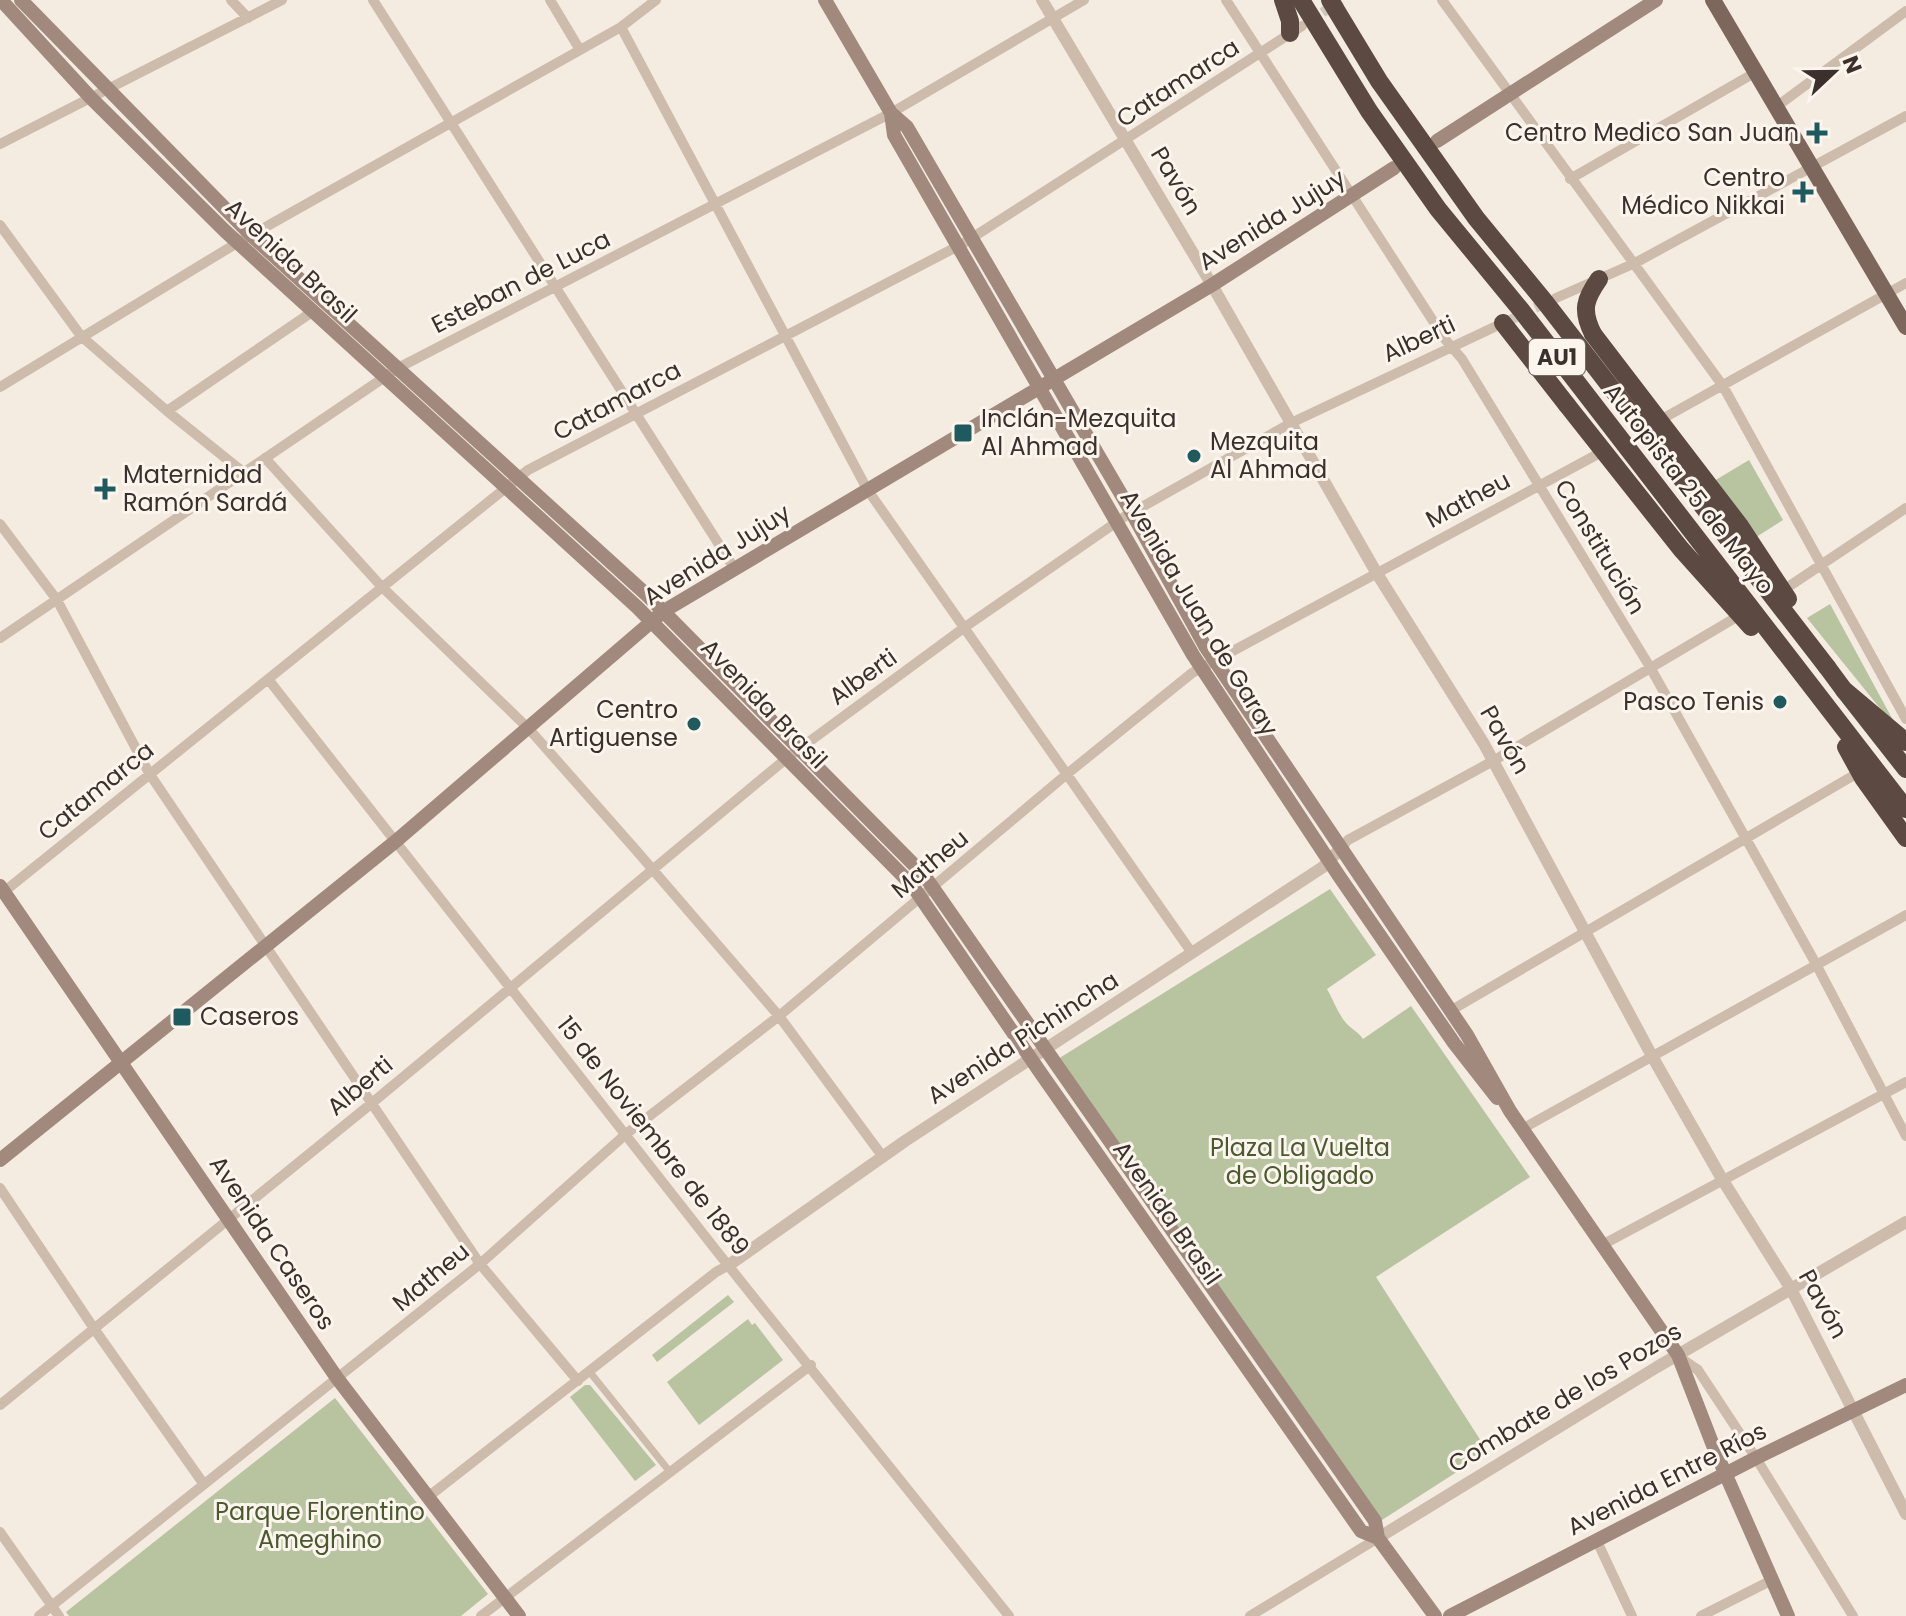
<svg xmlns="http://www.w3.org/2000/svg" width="1906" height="1616" viewBox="0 0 1906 1616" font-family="Poppins,sans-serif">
<rect width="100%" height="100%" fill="#f4ebe1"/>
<path fill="#b8c4a0" d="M1749 460 1783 520 1753 539 1714 481Z
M1830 604 1900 733 1807 618Z
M1330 889 1376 955 1327 989C1334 1001 1338 1015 1348 1025 1353 1030 1358 1032 1363 1039L1411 1006 1530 1177 1376 1277 1488 1452 1382 1520 1058 1059Z
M728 1295 734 1302 657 1362 652 1355Z
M748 1319 752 1325 755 1323 783 1360 699 1425 667 1382Z
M585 1385H590L656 1465 635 1481 570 1397Z
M335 1398 488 1594 461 1616H69L66 1612Z"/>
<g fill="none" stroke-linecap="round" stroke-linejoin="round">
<path stroke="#cfc6bd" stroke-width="10" stroke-dasharray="10 5" stroke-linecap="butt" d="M1310 21 1341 0
M1508 321 1550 301"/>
<path stroke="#cdbbac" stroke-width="7" d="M589 1371 670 1472"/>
<path stroke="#cdbbac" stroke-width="10" d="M231 0 248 18
M373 0 734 568
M550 0 580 50
M1226 0 1444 338 1462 359 1650 667 1816 964 1906 1136
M1442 0 1723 386 1906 719
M621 27 867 489 1192 953
M1776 107 1906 11
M0 144 282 0
M1570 179 1756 72
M0 225 81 336 167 411 243 472
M1556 298 1635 263 1906 116
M0 387 237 243 621 27 656 0
M167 411 312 312
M1662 419 1906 283
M265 458 381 586 529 729 635 849 779 1016 883 1157
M0 524 57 600 149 773 480 1264 578 1381
M1788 587 1906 508
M0 638 398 368 891 113 1084 0
M268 679 719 1254 1009 1616
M1341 848 1348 840 1493 761 1735 618
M1 894 528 470 964 243 1302 26
M1450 1011 1856 774
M1522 1129 1906 915
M0 1188 95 1330 203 1483
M1602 1245 1906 1082
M1679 1357 1698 1370 1756 1458 1853 1616
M0 1405 372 1103 787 758 965 627 1124 517 1291 423 1505 322
M428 1497 716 1272 729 1265
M0 1532 59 1616
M1596 1539 1632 1616
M39 1616 480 1264 626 1134 779 1016 1067 774 1192 673 1598 454
M481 1616 811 1365
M1250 1616 1378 1538
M1701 1616 1772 1580"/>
<path stroke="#cdbbac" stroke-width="12" d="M1042 0 1212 285 1376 572 1484 744 1652 1056 1722 1179 1791 1289 1906 1514
M729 1265 905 1141 1323 867 1341 848
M1378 1538 1657 1367 1906 1222"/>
<path stroke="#a18a7d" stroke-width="14" d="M1 0 91 98 225 231 637 607 912 885 1040 1072 1361 1531 1378 1538
M21 0 251 235 648 596 924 875 1375 1521 1378 1538 1435 1616
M825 0 891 113 907 127 1132 513 1205 646 1467 1035 1510 1111 1678 1355 1714 1448 1788 1616
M891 113 894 135 1193 655 1339 876 1454 1043 1497 1098
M1437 141 1656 0
M0 886 337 1378 519 1616
M0 1160 396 841 664 611 1212 285 1394 168
M1450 1616 1756 1458 1906 1385"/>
<path stroke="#7d675c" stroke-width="16" d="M1713 0 1906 327"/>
<path stroke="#5c4a42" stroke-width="18" d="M1283 0 1290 21V33
M1503 323 1567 405
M1593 334C1581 310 1585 299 1599 279
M1827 667 1844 690 1906 742"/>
<path stroke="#5c4a42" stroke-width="18" d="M1301 0 1369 111 1438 209 1521 310 1906 809
M1330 0 1379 81 1476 218 1545 302 1827 667
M1593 334 1740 526 1788 599
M1567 405 1681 549 1751 627
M1844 690 1906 769
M1846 747 1863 778 1906 838"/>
</g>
<g fill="#1f5a5e" stroke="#fbf5ee" stroke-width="3">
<path d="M1813 121h8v8h8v8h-8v8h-8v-8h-8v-8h8z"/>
<path d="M1799 180h8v8h8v8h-8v8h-8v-8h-8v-8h8z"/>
<rect x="953" y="423" width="20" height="20" rx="4"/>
<circle cx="1194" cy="456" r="8"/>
<path d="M101 477h8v8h8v8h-8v8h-8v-8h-8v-8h8z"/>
<circle cx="1780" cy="702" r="8"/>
<circle cx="694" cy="724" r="8"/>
<rect x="172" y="1007" width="20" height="20" rx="4"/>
</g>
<g text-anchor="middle" stroke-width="6" stroke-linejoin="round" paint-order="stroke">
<rect fill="#fbf5ee" stroke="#756b66" stroke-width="2" x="1529" y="339" width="56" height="36" rx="6"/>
<g font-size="22" font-weight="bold" fill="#3b302b">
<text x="1557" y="365">AU1</text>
</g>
<g font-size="24" fill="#3b302b" stroke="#fbf5ee">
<text transform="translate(1178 83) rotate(-33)" y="8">Catamarca</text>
<text transform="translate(1176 181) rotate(59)" y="8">Pavón</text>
<text transform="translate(1272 220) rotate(-32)" y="8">Avenida Jujuy</text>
<text transform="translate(291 261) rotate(43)" y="8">Avenida Brasil</text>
<text transform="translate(521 282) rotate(-27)" y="8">Esteban de Luca</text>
<text transform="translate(1419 339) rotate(-25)" y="8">Alberti</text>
<text transform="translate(617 401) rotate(-28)" y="8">Catamarca</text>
<text transform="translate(1689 489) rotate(52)" y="8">Autopista 25 de Mayo</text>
<text transform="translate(1468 500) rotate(-28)" y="8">Matheu</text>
<text transform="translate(1600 547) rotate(59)" y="8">Constitución</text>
<text transform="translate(717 555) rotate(-32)" y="8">Avenida Jujuy</text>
<text transform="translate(1199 613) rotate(59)" y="8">Avenida Juan de Garay</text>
<text transform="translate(863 677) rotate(-36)" y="8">Alberti</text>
<text transform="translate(764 704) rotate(46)" y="8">Avenida Brasil</text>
<text transform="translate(1505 740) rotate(60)" y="8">Pavón</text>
<text transform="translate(96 791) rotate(-39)" y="8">Catamarca</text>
<text transform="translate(930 864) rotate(-40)" y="8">Matheu</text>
<text transform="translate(1023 1038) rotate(-33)" y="8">Avenida Pichincha</text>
<text transform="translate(360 1086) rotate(-40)" y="8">Alberti</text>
<text transform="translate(653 1136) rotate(52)" y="8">15 de Noviembre de 1889</text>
<text transform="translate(1167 1213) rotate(55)" y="8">Avenida Brasil</text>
<text transform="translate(272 1243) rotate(56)" y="8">Avenida Caseros</text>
<text transform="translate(431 1277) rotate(-40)" y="8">Matheu</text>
<text transform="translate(1823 1304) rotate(61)" y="8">Pavón</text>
<text transform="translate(1565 1398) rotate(-31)" y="8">Combate de los Pozos</text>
<text transform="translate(1667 1479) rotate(-27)" y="8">Avenida Entre Ríos</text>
</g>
<g font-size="24" fill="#3b302b" stroke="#fbf5ee" text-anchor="end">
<text x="1799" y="141">Centro Medico San Juan</text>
<text x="1785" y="186">Centro<tspan x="1785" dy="28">Médico Nikkai</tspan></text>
<text x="981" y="427" text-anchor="start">Inclán-Mezquita<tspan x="981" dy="28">Al Ahmad</tspan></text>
<text x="1210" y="450" text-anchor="start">Mezquita<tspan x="1210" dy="28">Al Ahmad</tspan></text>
<text x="123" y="483" text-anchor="start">Maternidad<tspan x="123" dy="28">Ramón Sardá</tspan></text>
<text x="1764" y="710">Pasco Tenis</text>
<text x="678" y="718">Centro<tspan x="678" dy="28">Artiguense</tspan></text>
<text x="200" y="1025" text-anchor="start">Caseros</text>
</g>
<g font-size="24" fill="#4a5a2e" stroke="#fbf5ee">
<text x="1300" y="1156">Plaza La Vuelta<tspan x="1300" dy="28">de Obligado</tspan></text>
<text x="320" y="1520">Parque Florentino<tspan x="320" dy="28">Ameghino</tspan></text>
</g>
</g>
<g transform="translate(1834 72) rotate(68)" stroke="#fbf5ee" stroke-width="6" paint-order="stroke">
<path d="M0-6L14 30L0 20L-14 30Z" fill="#3b302b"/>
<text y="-12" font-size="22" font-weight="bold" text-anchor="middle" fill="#3b302b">N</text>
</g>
</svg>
